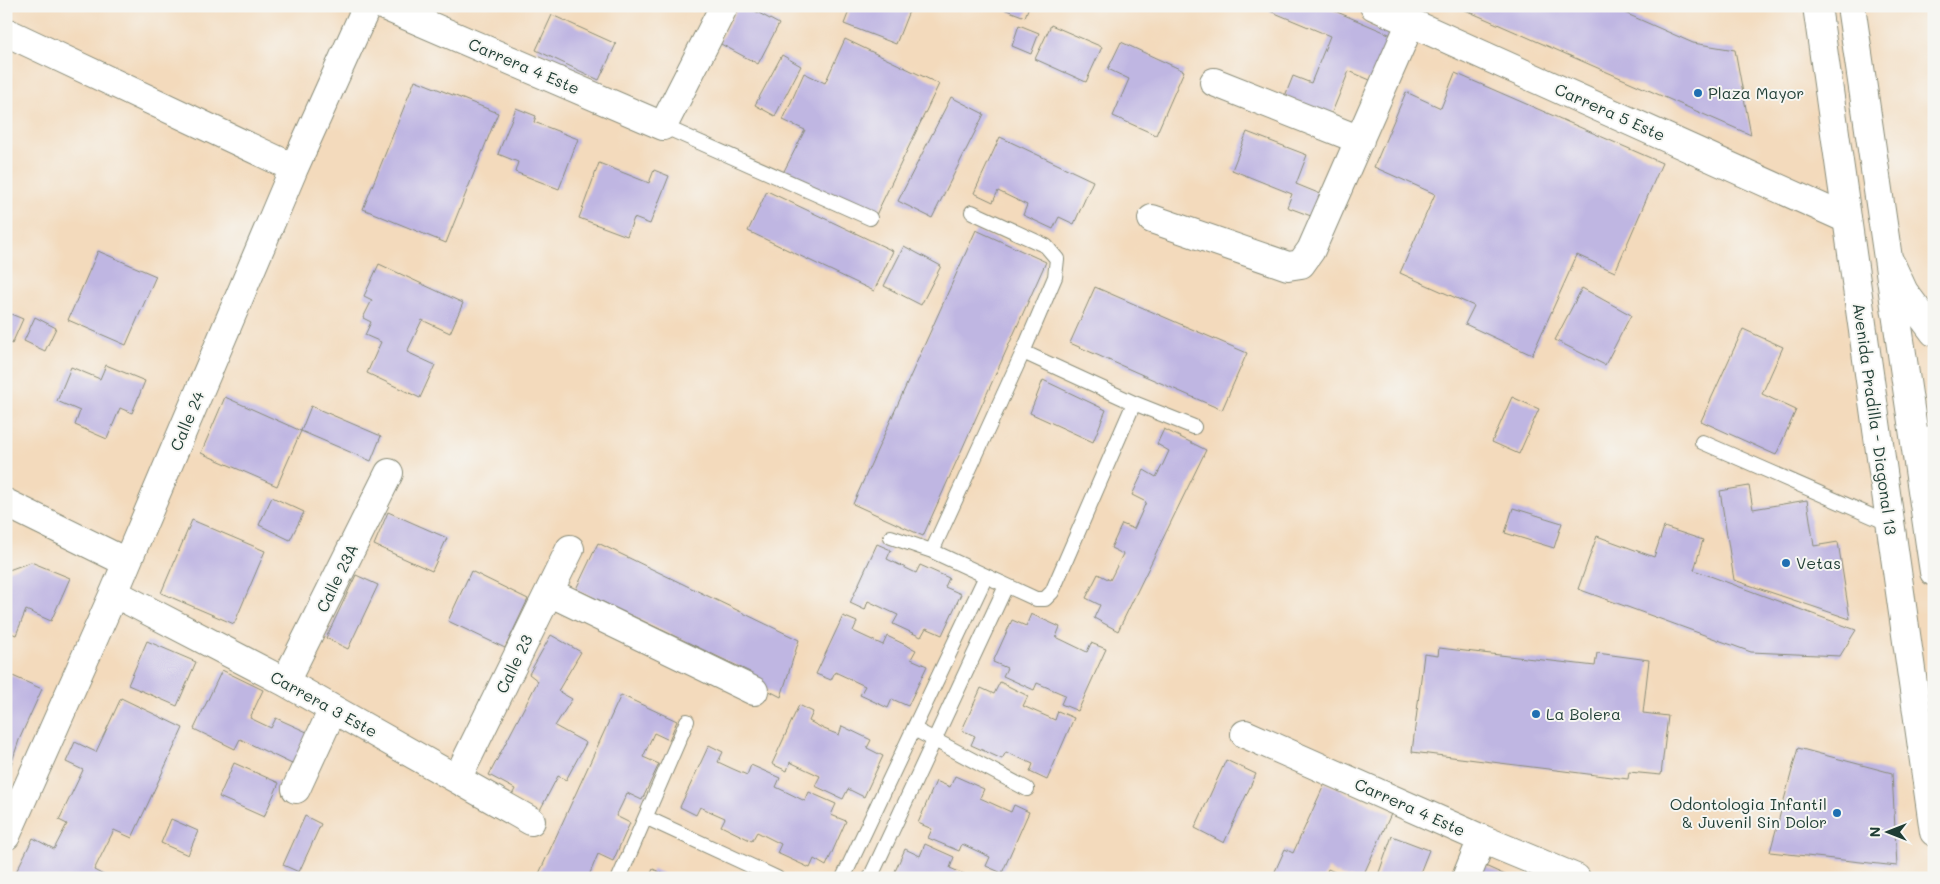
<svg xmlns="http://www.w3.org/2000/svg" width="1940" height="884" viewBox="0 0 1940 884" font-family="Mali,sans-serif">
<rect width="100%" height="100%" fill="#f6f6f2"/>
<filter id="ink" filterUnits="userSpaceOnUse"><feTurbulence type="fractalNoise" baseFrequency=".02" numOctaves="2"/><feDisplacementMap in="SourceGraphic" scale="10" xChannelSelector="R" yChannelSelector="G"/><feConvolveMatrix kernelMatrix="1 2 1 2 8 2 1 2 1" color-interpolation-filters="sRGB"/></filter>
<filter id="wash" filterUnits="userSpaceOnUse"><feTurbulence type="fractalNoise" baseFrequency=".0096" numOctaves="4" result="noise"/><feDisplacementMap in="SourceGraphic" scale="20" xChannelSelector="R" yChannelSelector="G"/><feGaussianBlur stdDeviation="1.12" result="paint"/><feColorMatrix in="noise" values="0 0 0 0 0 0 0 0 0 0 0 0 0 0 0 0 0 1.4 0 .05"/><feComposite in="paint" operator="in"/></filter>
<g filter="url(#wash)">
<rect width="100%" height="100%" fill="#f3dabc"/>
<g id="blocks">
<path fill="#bfb6e2" d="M739 6H746L779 24 758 64 719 43Z
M851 6H911L896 44 844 24Z
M1002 6H1029L1025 17 1001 8Z
M1272 6H1323L1396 37 1377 83 1349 71 1331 115 1285 96 1293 76 1311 83 1330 36 1270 11Z
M1456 6H1609L1693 43 1735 50 1751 135Z
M552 15 616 44 599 80 536 50Z
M1019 25 1039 33 1031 54 1012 46Z
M1051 25 1102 47 1086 82 1035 59Z
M845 39 939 84 875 217 783 173 805 130 783 120 804 73 825 83Z
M1121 42 1184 71 1156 135 1113 116 1129 79 1108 69Z
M782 55 801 66 775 116 755 105Z
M1455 73 1662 163 1615 272 1577 255 1532 355 1465 324 1474 306 1400 273 1435 194 1374 167 1406 92 1441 108Z
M415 80 498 113 446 243 363 209Z
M951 97 984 114 932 218 898 201Z
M516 108 536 116 534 122 578 139 559 189 515 172 518 162 498 154Z
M1247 132 1307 155 1296 184 1328 197 1319 219 1287 207 1292 194 1232 170Z
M1000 137 1093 181 1074 224 1059 217 1053 229 1023 215 1027 205 998 191 993 202 974 193Z
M599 163 649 183 654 170 669 176 650 224 634 218 627 236 579 218Z
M767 191 893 251 874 291 748 231Z
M976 230 1046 262 923 536 853 504Z
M904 246 941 266 921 305 884 286Z
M98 251 156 276 126 345 68 320Z
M379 264 463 303 450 333 422 320 407 352 435 365 420 398 367 373 381 342 365 335 371 322 363 318 372 300 364 296Z
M1095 287 1247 353 1222 410 1070 343Z
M1582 288 1631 315 1605 365 1555 340Z
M6 312 23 319 12 344 6 341Z
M35 317 56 328 45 351 24 341Z
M1743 329 1783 347 1762 394 1796 410 1776 455 1701 421Z
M106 365 145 381 132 413 120 408 107 439 75 425 80 411 57 401 71 367 100 379Z
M1043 380 1106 410 1093 442 1030 413Z
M225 397 301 431 311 406 381 436 371 461 301 431 277 486 201 453Z
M1512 397 1539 409 1519 454 1492 442Z
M1164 429 1206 450 1118 631 1094 618 1100 605 1086 598 1098 574 1110 580 1123 554 1111 548 1122 524 1134 529 1140 516 1146 502 1132 495 1144 470 1156 477 1163 464 1169 451 1157 444Z
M1749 486 1753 509 1807 500 1814 546 1838 542 1850 619 1734 580 1720 491Z
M272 497 304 512 290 540 259 525Z
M1513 508 1562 523 1554 548 1505 533Z
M388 512 447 538 432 571 374 545Z
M192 520 265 551 234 624 161 593Z
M1664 527 1703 540 1694 570 1856 630 1840 656 1751 652 1578 589 1597 536 1654 557Z
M598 543 799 640 781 697 746 679 750 672 576 589Z
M877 544 891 550 887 559 916 573 920 565 949 578 945 587 961 594 942 635 926 628 921 637 893 624 898 615 868 601 865 610 850 603Z
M31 562 70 578 51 621 26 610 16 635 6 631V571Z
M471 571 528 599 505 648 448 621Z
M356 575 378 585 348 649 326 638Z
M1031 614 1060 627 1056 637 1087 652 1091 643 1106 649 1078 711 1061 704 1065 695 1037 683 1034 690 1003 676 1007 668 993 662 1012 620 1026 626Z
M843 616 857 622 853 631 883 645 887 636 916 650 911 659 927 666 908 706 892 699 888 708 860 695 865 686 835 672 831 680 816 674Z
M551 635 581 652 558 691 572 699 555 726 586 743 566 780 558 776 540 810 512 795 515 789 489 775 538 681 529 674Z
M147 641 196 662 177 706 128 685Z
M1439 648 1595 666 1597 653 1649 660 1643 713 1668 716 1661 775 1629 772 1628 779 1412 752 1424 654 1438 656Z
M222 670 263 690 250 718 271 728 276 718 309 733 294 765 240 739 235 749 194 729Z
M6 673 42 689 19 740 7 777Z
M1000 682 1028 696 1023 706 1055 720 1058 711 1074 718 1047 780 1030 772 1033 764 1006 752 1002 759 971 745 975 736 962 730 981 688 994 694Z
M621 695 677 721 669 740 654 733 643 757 659 764 642 800 627 793 622 804 616 816 630 823 613 861 598 854 588 878H537Z
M121 698 183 728 132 838 114 830 94 870 109 878H13L33 838 54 849 67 824 59 820 83 770 66 762 75 742 96 752Z
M799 705 813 712 809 721 824 729 839 735 842 726 871 740 867 748 883 756 864 797 848 789 843 799 815 786 820 776 807 770 790 762 787 771 772 764Z
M709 745 723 752 718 762 733 769 747 775 751 765 780 778 776 787 805 801 809 792 836 804 831 815 846 821 826 866 814 859 810 868 777 853 781 844 757 832 752 841 721 826 725 818 700 807 696 815 680 807Z
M1798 748 1892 773 1897 866 1770 852Z
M1226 760 1256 774 1224 843 1195 828Z
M234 763 279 783 264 817 219 797Z
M955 776 984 789 980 798 1011 812 1014 805 1029 812 1002 873 986 866 990 857 962 844 959 851 928 838 932 829 918 823 936 781 950 787Z
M1325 783 1391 814 1362 878H1347L1328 869 1324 878H1272L1285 849 1293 853Z
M305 816 321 824 299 872 283 865Z
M171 819 198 831 188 855 161 843Z
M1392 836 1429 850 1418 878H1377Z
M925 844 954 857 950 868 973 878H892L905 849 920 856Z
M1483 865 1512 878H1477Z
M653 869 672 878H649Z
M984 873 994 878H982Z"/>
</g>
</g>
<g filter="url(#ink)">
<use href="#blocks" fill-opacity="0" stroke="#898c78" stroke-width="1"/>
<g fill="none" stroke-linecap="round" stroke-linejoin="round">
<g stroke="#898c78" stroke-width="16">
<path id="service" d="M663 126 870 218
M1023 352 1134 403 1194 427
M1702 442 1890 524
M891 537 932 551 1036 599H1045L1052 592 1134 403
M932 551 1023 352 1055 277 1057 259 1046 246 972 212
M914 729 1027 789
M647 818 777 878
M619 878 687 721
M843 878 986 576
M870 878 1006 586"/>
</g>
<g stroke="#898c78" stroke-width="30">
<path id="minor" d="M384 6 663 126 724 6
M1374 6 1847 219
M6 32 294 168
M1214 82 1360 140
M1152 219 1288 266 1301 264 1311 250 1411 22
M6 503 126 562
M549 592 754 691
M114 593 285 682 531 821
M285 682 389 473
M1245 734 1482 839 1576 878
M457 779 570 549
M296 789 333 709
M6 836 114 593 294 168 367 6
M1466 878 1482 839"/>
</g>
<g stroke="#898c78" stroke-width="30">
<path id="tertiary" d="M1891 264 1904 292 1934 332
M1923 484 1926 453 1934 439"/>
</g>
<g stroke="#898c78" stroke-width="30">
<path id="primary" d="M1817 6 1934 832
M1851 6 1934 572"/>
</g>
<use href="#service" stroke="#fff" stroke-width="14"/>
<use href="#minor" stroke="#fff" stroke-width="28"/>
<use href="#tertiary" stroke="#fff" stroke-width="28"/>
<use href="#primary" stroke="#fff" stroke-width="28"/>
</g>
</g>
<g fill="#1f6fb2" stroke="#f6f6f2" stroke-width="2">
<circle cx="1698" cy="93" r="5"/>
<circle cx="1786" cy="563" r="5"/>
<circle cx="1536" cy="714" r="5"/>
<circle cx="1837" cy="813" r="5"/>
</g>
<g text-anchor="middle" stroke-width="4" stroke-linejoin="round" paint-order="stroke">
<g font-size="16" fill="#1f3d34" stroke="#f6f6f2">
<text transform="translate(524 66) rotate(23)" y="6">Carrera 4 Este</text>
<text transform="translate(1610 112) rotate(24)" y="6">Carrera 5 Este</text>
<text transform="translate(1875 419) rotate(82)" y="6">Avenida Pradilla - Diagonal 13</text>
<text transform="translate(187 421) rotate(-67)" y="6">Calle 24</text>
<text transform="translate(337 578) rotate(-64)" y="6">Calle 23A</text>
<text transform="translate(514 664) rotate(-64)" y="6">Calle 23</text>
<text transform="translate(324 704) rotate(29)" y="6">Carrera 3 Este</text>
<text transform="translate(1410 807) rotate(24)" y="6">Carrera 4 Este</text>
</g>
<g font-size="16" fill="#1f3d34" stroke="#f6f6f2" text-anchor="start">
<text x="1708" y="99">Plaza Mayor</text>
<text x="1796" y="569">Vetas</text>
<text x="1546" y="720">La Bolera</text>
<text x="1827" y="810" text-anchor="end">Odontologia Infantil<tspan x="1827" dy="18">&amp; Juvenil Sin Dolor</tspan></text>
</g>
</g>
<rect width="1940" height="884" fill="none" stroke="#f6f6f2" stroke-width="25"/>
<g transform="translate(1888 832) rotate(270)" stroke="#f6f6f2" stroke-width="4" paint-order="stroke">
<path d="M0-4L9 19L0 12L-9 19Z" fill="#1f3d34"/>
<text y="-8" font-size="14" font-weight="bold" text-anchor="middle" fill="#1f3d34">N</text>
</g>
</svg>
